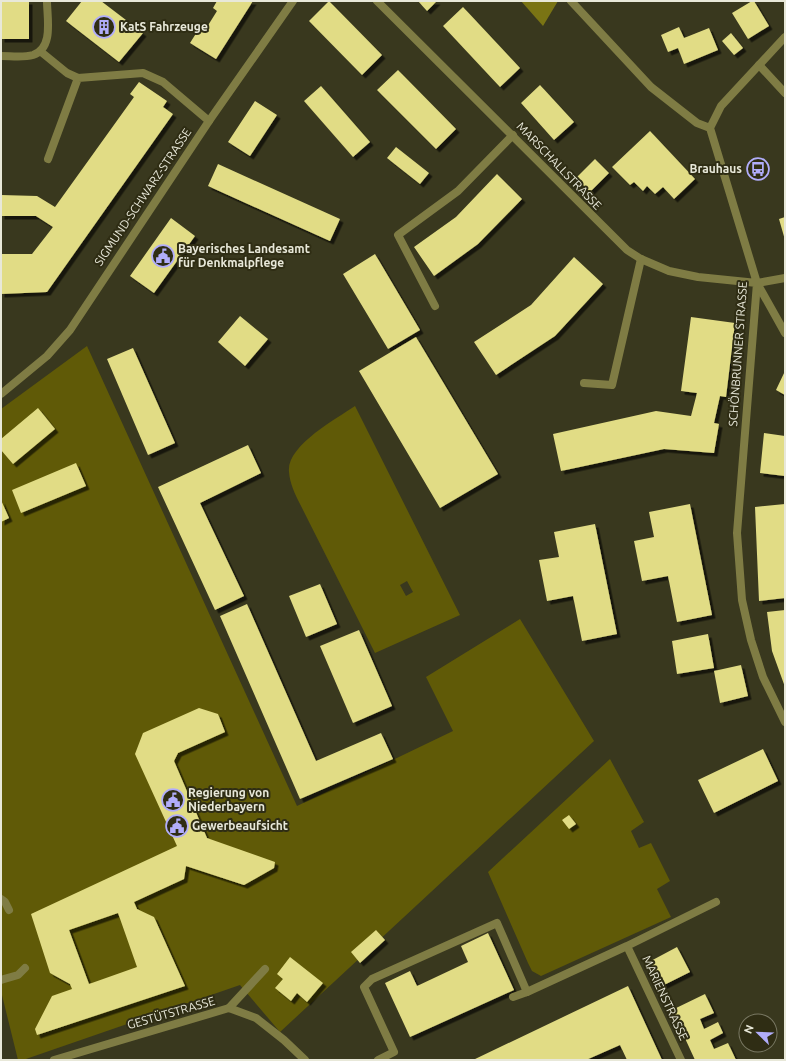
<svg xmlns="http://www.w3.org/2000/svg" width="786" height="1061" viewBox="0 0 786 1061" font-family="Ubuntu,sans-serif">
<defs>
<filter id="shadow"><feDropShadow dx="3.5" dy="3.5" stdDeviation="0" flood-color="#0009"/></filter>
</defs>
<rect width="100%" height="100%" fill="#39381e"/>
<path fill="#605a07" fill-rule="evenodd" d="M87 346 297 806 453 731 426 677 520 619 594 741 280 1032 240 985 23 1060H18L1 991V409Z
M355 406 460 615 375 653 300 504C295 494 290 484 289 472 286 446 336 419 355 406ZM407 581 413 592 406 596 400 585Z
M610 759 644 822 631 831 639 848 651 843 670 881 657 889 671 917 541 976 532 971 528 963 488 872Z"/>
<path fill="#7a7414" d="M521 1H558L543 26Z"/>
<path fill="#e1dc85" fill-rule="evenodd" filter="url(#shadow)" d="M1 1H29V39H1Z
M82 1H101L143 33 119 62 66 21Z
M217 1H253L216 59 190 43 202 24 207 27 217 11 213 8Z
M329 1 382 55 362 75 309 21Z
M418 1H437L427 11Z
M752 1H754L769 26 748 39 732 13Z
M463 7 520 68 500 87 443 26Z
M679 27 684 38 709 28 718 50 684 64 678 48 668 52 661 35Z
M731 33 743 48 734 55 722 41Z
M398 70 456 129 436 149 377 90Z
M139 82 167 101 163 107 173 114 47 292 1 294V254H32L53 227 36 216H1V195L37 196 55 207 134 97 130 94Z
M540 85 574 122 554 140 521 103Z
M321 86 370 142 353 157 304 101Z
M255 101 277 115 250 156 228 142Z
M650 131 695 179 674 199 663 187 655 194 647 186 643 191 634 182 630 185 612 167Z
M396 147 429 173 420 184 387 158Z
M595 159 609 173 590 192 576 178Z
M218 164 340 219 330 241 208 186Z
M497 174 522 199 478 244 434 276 414 247 456 217Z
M785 217V240L779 219Z
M171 218 195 236 154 293 130 276Z
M375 254 420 330 388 349 343 274Z
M574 257 603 284 555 336 496 375 474 342 531 305Z
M240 316 268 339 245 366 218 342Z
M691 317 735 323 726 397 720 396 714 423 719 424 714 453 664 449 561 471 553 434 656 411 691 416 697 393 681 391Z
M416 337 498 474 440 508 359 371Z
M133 348 175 443 148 455 107 359Z
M785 371V395L776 390Z
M38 408 55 429 13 464 1 450V439Z
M764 433 785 436V476L760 473Z
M248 445 261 473 200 503 244 596 215 610 158 487Z
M76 463 86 486 21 513 12 490Z
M1 500 9 518 1 522Z
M690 504 712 615 677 622 668 576 642 581 634 541 654 537 649 512Z
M785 504V598L759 601 755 507Z
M595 524 617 634 582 641 573 596 547 601 539 560 559 557 554 532Z
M320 584 337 624 306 637 289 596Z
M247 604 316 761 381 733 393 759 300 799 220 616Z
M785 610V687L772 651 767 612Z
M359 630 392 706 353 723 320 646Z
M708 634 714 668 677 674 672 641Z
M741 665 748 696 720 703 714 671Z
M199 708 218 714 225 732 178 753 174 761 207 838 275 862 274 868 244 885 186 866 184 879 134 902 137 909 154 917 185 986 37 1035 35 1029 52 996 72 989 70 984 50 973 31 914 177 846 135 754 143 733ZM118 913 137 967 89 984 69 930Z
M763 749 778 781 714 813 698 780Z
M569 815 576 824 569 829 562 820Z
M376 930 385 940 360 963 351 952Z
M488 933 514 990 410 1037 385 983 410 971 417 986 468 962 461 946Z
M677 947 690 972 660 987 647 963Z
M290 957 323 983 307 1002 297 993 291 1001 275 988 283 979 277 974Z
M628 986 662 1060H627L620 1045 586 1060H473Z
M705 994 714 1013 700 1019 704 1029 718 1022 723 1033 710 1040 714 1049 728 1043 736 1060H695L672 1010Z"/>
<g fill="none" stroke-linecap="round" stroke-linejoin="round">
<path stroke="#7f7c44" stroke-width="8" d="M40 51 67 73 78 78 143 73 163 82 209 121
M1 56C11 56 23 58 33 55 54 48 47 18 47 1
M759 65 785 93
M48 159 78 78
M757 283 785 333
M435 306 398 235 458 191 513 135
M584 383 612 385 641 259
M1 899 5 902 9 910
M1 980 18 975 25 968
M229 1008 265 969
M378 1060 394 1052 364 987 372 979 497 923 527 992"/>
<path stroke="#7f7c44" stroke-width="8" d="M377 1 627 250 641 259 669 271 698 277 757 283 785 278
M571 1 651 87 697 123 710 128
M710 128 757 283 737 533 742 600 751 640 763 677 785 722
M710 128 721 106 785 37
M1 394 47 356 70 330 209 121 293 1
M627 946 716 902
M513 997 527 992 627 946 681 1060
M54 1060 229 1008 256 1018 284 1040 305 1060"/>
</g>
<defs>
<g id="building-ring" transform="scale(1.15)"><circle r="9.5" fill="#2f2d14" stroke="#b1adfa" stroke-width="1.5"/><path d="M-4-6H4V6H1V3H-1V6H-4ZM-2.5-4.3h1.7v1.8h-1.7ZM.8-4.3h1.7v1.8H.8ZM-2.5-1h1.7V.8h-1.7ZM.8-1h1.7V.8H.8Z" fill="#b1adfa"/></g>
<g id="bus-ring" transform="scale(1.15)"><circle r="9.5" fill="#2f2d14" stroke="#b1adfa" stroke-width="1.5"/><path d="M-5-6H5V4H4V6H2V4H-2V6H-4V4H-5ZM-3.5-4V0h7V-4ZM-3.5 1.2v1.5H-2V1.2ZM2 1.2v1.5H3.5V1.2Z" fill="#b1adfa"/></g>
<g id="civic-ring" transform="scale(1.15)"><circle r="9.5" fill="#2f2d14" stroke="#b1adfa" stroke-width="1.5"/><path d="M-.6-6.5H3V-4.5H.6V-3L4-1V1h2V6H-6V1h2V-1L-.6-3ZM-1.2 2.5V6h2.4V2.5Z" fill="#b1adfa"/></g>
</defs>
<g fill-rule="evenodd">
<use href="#building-ring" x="104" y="27"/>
<use href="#bus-ring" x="758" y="169"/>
<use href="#civic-ring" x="163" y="256"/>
<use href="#civic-ring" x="173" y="800"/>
<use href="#civic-ring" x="177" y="826"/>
</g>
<g text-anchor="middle" stroke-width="4" stroke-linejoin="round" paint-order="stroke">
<g font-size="12" font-weight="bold" fill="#e8e8d9" stroke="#2f2d14" text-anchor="start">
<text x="120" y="31">KatS Fahrzeuge</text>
<text x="742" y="173" text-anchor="end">Brauhaus</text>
<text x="178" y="253">Bayerisches Landesamt<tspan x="178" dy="14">für Denkmalpflege</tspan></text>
<text x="188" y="797">Regierung von<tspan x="188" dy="14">Niederbayern</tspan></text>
<text x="192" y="830">Gewerbeaufsicht</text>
</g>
<g font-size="12" fill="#e8e8d9" stroke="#2f2d14">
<text transform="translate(559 166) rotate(46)" y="4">MARSCHALLSTRASSE</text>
<text transform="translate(143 197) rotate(-56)" y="4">SIGMUND-SCHWARZ-STRASSE</text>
<text transform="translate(738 354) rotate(-86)" y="4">SCHÖNBRUNNER STRASSE</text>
<text transform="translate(665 998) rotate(65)" y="4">MARIENSTRASSE</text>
<text transform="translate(171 1013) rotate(-16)" y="4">GESTÜTSTRASSE</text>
</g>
</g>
<rect width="786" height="1061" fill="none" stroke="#e8e8d9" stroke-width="4"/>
<g transform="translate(758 1033) rotate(293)"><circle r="19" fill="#2f2d14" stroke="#797863"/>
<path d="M0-3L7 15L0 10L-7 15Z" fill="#b1adfa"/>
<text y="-6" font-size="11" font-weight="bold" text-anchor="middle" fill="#e8e8d9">N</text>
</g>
</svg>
